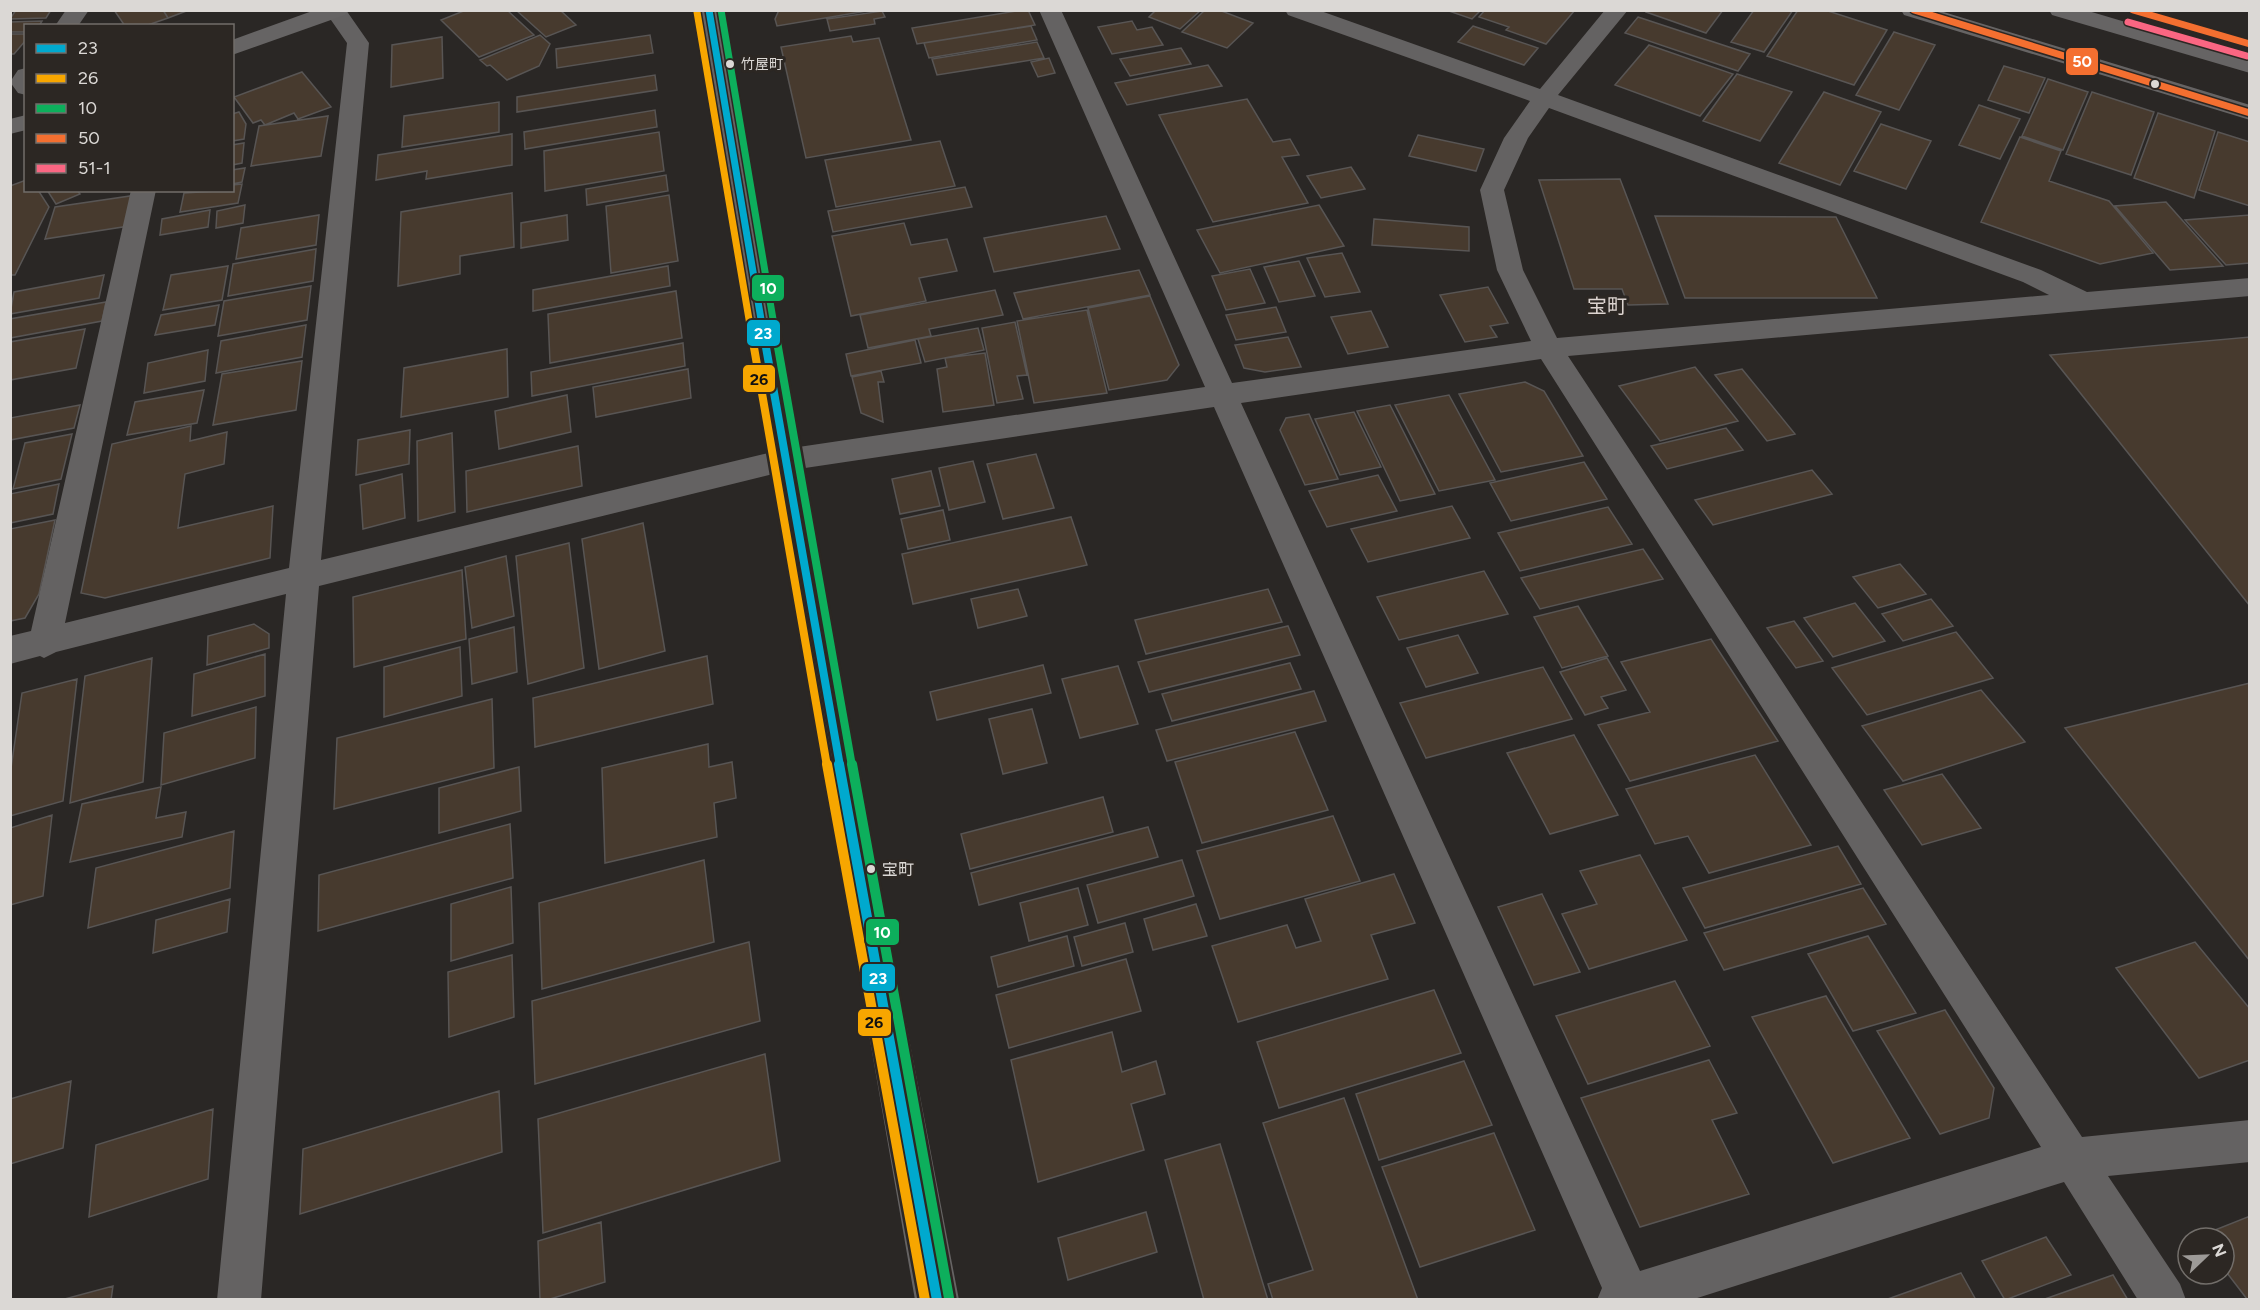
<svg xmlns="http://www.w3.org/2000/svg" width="2260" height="1310" viewBox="0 0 2260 1310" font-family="Figtree,'Noto Sans JP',sans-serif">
<rect width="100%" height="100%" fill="#2a2725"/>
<path fill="#473a2e" stroke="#585554" stroke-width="1.5" d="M16 10H51L46 18 10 19Z
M114 10H163L168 18 145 26H125Z
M163 10H189L168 18Z
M466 10H507L534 35 479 57 441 20Z
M516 10H560L576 25 546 37Z
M873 10 777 26 775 19 779 10Z
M1023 10H1028L1035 25 917 44 912 28Z
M1156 10H1201L1180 29 1149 17Z
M1205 10H1219L1253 23 1227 48 1182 32Z
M1446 10H1481L1472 19Z
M1485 10H1575L1546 44 1506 30 1509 27 1479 17Z
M1647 10H1723L1706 33 1646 12Z
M1754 10H1793L1764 52 1731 42Z
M1798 10H1825L1887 30 1854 85 1767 56Z
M882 11 885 17 874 19 875 24 830 31 827 19Z
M1638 17 1750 54 1738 71 1625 33Z
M42 21 39 26H26V32H10V22Z
M1132 21 1137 30 1152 27 1163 45 1112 54 1098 27Z
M1031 26 1037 40 929 58 924 43Z
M1473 26 1538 48 1524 65 1458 42Z
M1894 32 1935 45 1899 110 1856 95Z
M10 34H26V40L14 54H10Z
M540 35 550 44 539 66 507 80 490 65 487 66 480 60Z
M650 35 653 53 557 68 556 49Z
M851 36 853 42 879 38 911 140 806 158 781 47Z
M442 37 443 78 391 87 392 45Z
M1037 42 1044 58 937 75 932 59Z
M1649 45 1733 74 1700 116 1615 85Z
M1181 48 1191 64 1130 76 1120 59Z
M1049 58 1055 73 1038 77 1031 62Z
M1208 65 1222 86 1127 105 1115 83Z
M2004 66 2045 78 2029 113 1988 100Z
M302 72 331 107 298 119 294 113 265 125 261 120 253 123 234 97Z
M1737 74 1792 92 1760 141 1703 121Z
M655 75 657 90 517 112V97Z
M2048 79 2088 92 2063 150 2022 136Z
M1824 92 1881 112 1840 185 1779 163Z
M2092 92 2154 112 2131 175 2066 154Z
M1247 99 1273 142 1290 139 1299 155 1282 157 1308 203 1213 222 1159 115Z
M499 102V132L402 147 404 116Z
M1979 105 2020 119 2000 159 1959 145Z
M655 110 657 127 525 149 524 132Z
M239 112 246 124 244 139 232 141V114Z
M2158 113 2215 131 2194 198 2134 178Z
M328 116 321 156 251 166 259 126Z
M1881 124 1931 141 1906 189 1854 171Z
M659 132 664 171 545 191 544 151Z
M2218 132 2250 142V206L2199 190Z
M512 134V165L426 179 427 171 376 180 378 155Z
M1418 135 1484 149 1476 171 1409 156Z
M2020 137 2061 151 2049 181 2109 201 2153 253 2100 264 1981 222Z
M940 141 955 186 836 207 825 160Z
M244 143 242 163 232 165V145Z
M1351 167 1365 189 1321 198 1307 176Z
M245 168 242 182 232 184V170Z
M666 175 668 191 587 205 586 189Z
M1620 179 1668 304 1628 305 1622 289H1574L1539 180Z
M26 180V190H38L49 207 15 275H10V186Z
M242 184 238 203 180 212 184 193 232 190V185Z
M965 187 972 207 833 232 828 211Z
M47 190H77L80 194 56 204Z
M512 193 514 247 460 256V274L398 286 401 212Z
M137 195 129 226 45 239 55 207Z
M669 195 678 261 611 273 606 206Z
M2166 202 2223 266 2170 270 2115 206Z
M245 205 243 223 216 228 217 211Z
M1319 205 1344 246 1220 273 1197 230Z
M210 210 208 227 160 235 162 219Z
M319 215 316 245 236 259 241 228Z
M567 215 568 240 521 248V223Z
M2250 215V263L2226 265 2185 220Z
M1106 216 1120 249 994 272 984 238Z
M1655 216 1836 217 1877 298H1685Z
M1374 219 1469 227V251L1372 245Z
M904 223 911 245 947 239 957 271 919 278 926 301 851 316 832 236Z
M316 249 313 281 228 296 233 264Z
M1342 253 1360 292 1325 297 1307 258Z
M1299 261 1315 296 1279 302 1264 267Z
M228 266 222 300 163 310 171 275Z
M668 266 670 286 533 311V290Z
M1250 269 1265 303 1226 310 1212 276Z
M1139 270 1150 295 1023 319 1014 293Z
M104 275 99 298 10 314 14 292Z
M311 286 307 320 218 336 224 301Z
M1488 287 1508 323 1490 326 1497 337 1465 342 1440 295Z
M995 290 1003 315 929 329 931 336 868 348 860 315Z
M676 291 682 338 550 363 548 314Z
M1150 296 1179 365 1167 380 1109 390 1088 308Z
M106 302 102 321 10 338V319Z
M219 305 215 325 155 335 161 315Z
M1276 307 1286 332 1236 340 1226 315Z
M1087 310 1107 393 1034 403 1017 321Z
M1371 311 1388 347 1348 354 1331 317Z
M1015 322 1027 375 1017 376 1023 399 997 403 982 328Z
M306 325 302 357 216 373 221 341Z
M978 328 984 350 925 362 918 339Z
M85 329 76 368 10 380V342Z
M1288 337 1301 367 1265 372 1244 368 1235 345Z
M2250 337V606L2050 355Z
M915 340 921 363 851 376 846 354Z
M683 343 685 366 532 396 531 372Z
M507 349 508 397 401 417 404 368Z
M208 350 205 381 144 393 148 363Z
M985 353 994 405 943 412 937 369 947 367 945 358Z
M302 361 296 410 213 425 222 374Z
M1695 367 1738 421 1660 441 1619 386Z
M688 369 691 398 596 417 593 387Z
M1742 369 1795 434 1767 441 1715 375Z
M881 371 884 382H878L883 422 861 413 852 377Z
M1525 382 1544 391 1583 456 1501 472 1459 394Z
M204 390 197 423 127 435 135 402Z
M567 395 571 432 499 449 495 411Z
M1449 395 1495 480 1439 491 1395 405Z
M80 405 74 428 10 440V418Z
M1390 405 1435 494 1400 501 1357 411Z
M1354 412 1381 467 1340 475 1315 419Z
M1309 414 1338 479 1305 485 1280 430 1286 418Z
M191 426 190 441 227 432 224 464 185 474 178 528 273 506 270 558 105 598 81 593 112 444Z
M1726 428 1743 450 1667 469 1651 446Z
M410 430 409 464 356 475 358 440Z
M452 433 455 512 418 521 417 441Z
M72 434 61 479 13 489 25 443Z
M578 446 582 486 467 512 466 471Z
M1036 454 1054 508 1003 519 987 464Z
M973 461 985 502 949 510 939 468Z
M1584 462 1607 499 1511 521 1490 483Z
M1812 470 1832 494 1713 525 1695 500Z
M931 471 940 506 900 514 892 479Z
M402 474 405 518 363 529 360 485Z
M1378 475 1397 511 1327 527 1309 491Z
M59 484 53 514 10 523V494Z
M1452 506 1470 538 1368 562 1351 529Z
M1608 507 1632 544 1520 571 1498 533Z
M943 510 950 540 908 549 901 519Z
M1071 517 1087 565 913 604 902 554Z
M55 520 39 594 25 618 10 621V529Z
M643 523 665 651 599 669 582 539Z
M569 543 584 668 528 684 516 556Z
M1643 549 1663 579 1540 609 1521 578Z
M506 556 514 616 472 628 465 567Z
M1900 564 1926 594 1878 608 1853 577Z
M462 570 466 639 354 667 353 597Z
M1484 571 1508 614 1399 640 1377 597Z
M1018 589 1027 616 978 628 971 599Z
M1268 589 1282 622 1146 654 1135 620Z
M1931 599 1953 626 1903 641 1882 614Z
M1855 603 1885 641 1833 657 1804 618Z
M1578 606 1608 656 1562 668 1534 617Z
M1794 621 1823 661 1796 668 1767 628Z
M254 624 269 634V648L207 665 208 636Z
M1288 626 1300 655 1149 692 1138 662Z
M514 627 517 672 472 684 469 639Z
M1956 632 1993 678 1867 715 1832 668Z
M1458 635 1478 673 1426 687 1407 648Z
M1711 639 1778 741 1630 781 1598 725 1650 712 1621 662Z
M460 647 462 696 384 717V667Z
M265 654V696L192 716 194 674Z
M707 656 713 704 535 747 533 698Z
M152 658 143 782 70 803 85 676Z
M1607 658 1626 690 1601 697 1608 708 1585 715 1560 672Z
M1290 663 1301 689 1172 721 1162 694Z
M1043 665 1051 693 937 720 930 692Z
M1118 666 1138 724 1080 738 1062 679Z
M1543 667 1572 719 1426 758 1400 703Z
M77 679 63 801 10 816V775L22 693Z
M2250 683V961L2065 728Z
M1981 690 2025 742 1903 781 1862 726Z
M1314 691 1326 721 1167 761 1156 730Z
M492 699 494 768 334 809 337 738Z
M256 707 255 758 161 785 164 733Z
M1032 709 1047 763 1003 774 989 719Z
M1295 732 1328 810 1202 843 1175 762Z
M1574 735 1618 815 1550 834 1507 753Z
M708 744 709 767 732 762 736 798 714 803 717 837 605 863 602 768Z
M1755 755 1811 845 1709 873 1688 836 1655 844 1626 789Z
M519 767 521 811 439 833V788Z
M1942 774 1981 828 1922 845 1884 790Z
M161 787 156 818 186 812 182 837 70 862 82 804Z
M1103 797 1113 832 970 869 961 834Z
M52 815 43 896 10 905V828Z
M1333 816 1360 881 1220 919 1197 851Z
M510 824 513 878 318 931 319 875Z
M1148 827 1158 857 979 905 971 873Z
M234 831 230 888 88 928 96 868Z
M1838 846 1861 884 1705 928 1683 888Z
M1640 855 1687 940 1589 969 1562 914 1597 904 1580 871Z
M704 860 714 942 542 989 539 903Z
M1182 860 1194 896 1098 923 1087 885Z
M1394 874 1415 923 1371 935 1388 979 1238 1022 1212 946 1287 925 1296 948 1321 941 1305 899Z
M511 887 513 943 451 961V904Z
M1078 888 1088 925 1029 941 1020 903Z
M1863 888 1886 924 1724 970 1704 933Z
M1542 894 1580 972 1534 985 1498 907Z
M230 899 227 932 153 953 156 920Z
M1196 904 1207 936 1153 950 1144 919Z
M1125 923 1133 952 1082 966 1074 937Z
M1067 936 1074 966 998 987 991 957Z
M1868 936 1916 1013 1853 1031 1808 954Z
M749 942 760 1021 535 1084 532 1001Z
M2195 942 2250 1009V1060L2199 1078 2116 968Z
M512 955 514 1017 449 1037 448 972Z
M1126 959 1141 1011 1009 1048 996 995Z
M1675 981 1710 1046 1588 1084 1556 1016Z
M1434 990 1461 1053 1279 1108 1257 1042Z
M1826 996 1910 1138 1833 1163 1752 1017Z
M1945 1010 1994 1088 1989 1118 1940 1134 1877 1031Z
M1112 1032 1122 1072 1156 1061 1165 1094 1131 1104 1144 1150 1038 1182 1011 1060Z
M765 1054 780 1161 543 1233 538 1119Z
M1709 1060 1737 1113 1712 1120 1749 1194 1640 1227 1581 1098Z
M1464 1061 1492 1125 1379 1160 1356 1094Z
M71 1081 63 1148 10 1164V1099Z
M499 1091 502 1152 300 1214 303 1149Z
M1344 1098 1418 1300H1273L1268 1284 1313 1270 1263 1123Z
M213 1109 208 1179 89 1217 96 1145Z
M1494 1133 1535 1230 1420 1267 1382 1167Z
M1220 1144 1268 1300H1204L1165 1160Z
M1146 1212 1157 1252 1068 1280 1058 1238Z
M2250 1216V1298L2247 1299 2224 1269V1238L2200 1236Z
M601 1222 605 1282 547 1300H540L538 1241Z
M2046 1237 2071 1275 2005 1300 1982 1261Z
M1961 1273 1976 1300H1885Z
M2113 1275 2128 1300H2042Z
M113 1286 111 1300H61Z"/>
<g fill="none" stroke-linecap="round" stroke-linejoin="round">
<path fill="#646262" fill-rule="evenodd" d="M66 10H89L78 26H55Z
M324 10H346L369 43 321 560 785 449 1205 387 1039 10H1061L1232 383 1531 341 1497 270 1480 190 1504 138 1530 101 1288 15 1285 10H1318L1540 89 1605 10H1628L1558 95 2041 270 2087 292 2250 278V296L1568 356 2082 1137 2250 1120V1162L2108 1176 2180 1284 2186 1300H2138L2064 1182 1691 1300H1597L1602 1288 1214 407 785 471 319 586 261 1300H217L286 594 56 652 44 658 40 656 10 664V636L31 631 131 190H156L65 623 289 568 347 43ZM1549 108 2023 282 2049 295 1557 338 1523 270 1504 190 1528 138ZM1541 359 2041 1147 1640 1271 1241 403Z
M26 68V95L18 93 10 82 18 70Z"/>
<path fill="#666464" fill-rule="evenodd" d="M315 10H348L345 15 232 55V40Z
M698 10H720L810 520 959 1300H915L780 520Z
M1901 10H1937L2250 105V120L1904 15Z
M2049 10H2085L2250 59V73L2052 15Z
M26 115V130L10 134V119Z"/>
<g stroke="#2c2723" stroke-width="10">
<path id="bus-1-far2" d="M709 10 764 337"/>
</g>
<g stroke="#2c2723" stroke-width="13">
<path id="bus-1-far1" d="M764 336 840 766"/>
</g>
<g stroke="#2c2723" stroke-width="15">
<path id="bus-1" d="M839 764 937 1300"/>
</g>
<g stroke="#2c2723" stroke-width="10">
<path id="bus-2-far2" d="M697 12 752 337"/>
</g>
<g stroke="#2c2723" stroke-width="13">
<path id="bus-2-far1" d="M752 336 827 766"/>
</g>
<g stroke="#2c2723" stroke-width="15">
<path id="bus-2" d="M827 764 925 1300"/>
</g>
<g stroke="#2c2723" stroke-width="10">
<path id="bus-3-far2" d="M721 10 776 337"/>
</g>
<g stroke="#2c2723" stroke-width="13">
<path id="bus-3-far1" d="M776 336 852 766"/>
</g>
<g stroke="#2c2723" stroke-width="15">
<path id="bus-3" d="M852 764 949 1298"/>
</g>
<g stroke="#2c2723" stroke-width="10">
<path id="bus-4" d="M1914 10 2250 113
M2133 10 2250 44"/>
</g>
<g stroke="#2c2723" stroke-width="10">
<path id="bus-5" d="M2128 22 2247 56"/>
</g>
<use href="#bus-1-far2" stroke="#00a9ce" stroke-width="7"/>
<use href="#bus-1-far1" stroke="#00a9ce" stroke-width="8"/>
<use href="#bus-1" stroke="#00a9ce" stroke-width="10"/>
<use href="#bus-2-far2" stroke="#f7a600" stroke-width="7"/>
<use href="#bus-2-far1" stroke="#f7a600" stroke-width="8"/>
<use href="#bus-2" stroke="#f7a600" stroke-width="10"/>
<use href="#bus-3-far2" stroke="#0daf5c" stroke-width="7"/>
<use href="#bus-3-far1" stroke="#0daf5c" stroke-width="8"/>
<use href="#bus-3" stroke="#0daf5c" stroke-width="10"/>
<use href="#bus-4" stroke="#f46f30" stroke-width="7"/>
<use href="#bus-5" stroke="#fa6682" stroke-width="7"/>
</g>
<g fill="#dbd8d5" stroke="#2c2723" stroke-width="2">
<circle cx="730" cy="64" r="5"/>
<circle cx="2155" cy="84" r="5"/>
<circle cx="871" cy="869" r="5"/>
</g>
<g text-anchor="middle" stroke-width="6" stroke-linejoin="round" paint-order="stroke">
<g font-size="14" fill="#dbd8d5" stroke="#2c2723" text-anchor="start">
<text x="741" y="69">竹屋町</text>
</g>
<g font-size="16" fill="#dbd8d5" stroke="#2c2723" text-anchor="start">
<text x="882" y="875">宝町</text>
</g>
<g font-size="20" fill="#dcd4d0" stroke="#2c2723">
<text x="1607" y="313">宝町</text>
</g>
</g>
<g stroke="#2c2723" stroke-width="2">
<rect x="2065" y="47" width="34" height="29" rx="6" fill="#f46f30"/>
<rect x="751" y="274" width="34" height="28" rx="6" fill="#0daf5c"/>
<rect x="746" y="319" width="35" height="28" rx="6" fill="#00a9ce"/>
<rect x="742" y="364" width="34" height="29" rx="6" fill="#f7a600"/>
<rect x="865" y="918" width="35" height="28" rx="6" fill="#0daf5c"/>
<rect x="861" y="963" width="35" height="29" rx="6" fill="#00a9ce"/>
<rect x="857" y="1008" width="35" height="29" rx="6" fill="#f7a600"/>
</g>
<g font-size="16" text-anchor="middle" font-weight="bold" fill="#fff">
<text x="2082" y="67">50</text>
<text x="768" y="294">10</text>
<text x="763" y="339">23</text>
<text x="882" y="938">10</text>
<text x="878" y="984">23</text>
</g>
<g font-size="16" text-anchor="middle" font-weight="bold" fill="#111">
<text x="759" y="385">26</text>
<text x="874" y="1028">26</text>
</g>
<rect width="2260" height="1310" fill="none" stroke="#dbd8d5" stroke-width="24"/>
<rect x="24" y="24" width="210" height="168" fill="#2c2723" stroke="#726e6a" stroke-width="1.5"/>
<rect x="36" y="44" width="30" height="9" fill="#00a9ce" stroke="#726e6a" stroke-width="1.5"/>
<text x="78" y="54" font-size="18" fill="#dbd8d5">23</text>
<rect x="36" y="74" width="30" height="9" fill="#f7a600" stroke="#726e6a" stroke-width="1.5"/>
<text x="78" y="84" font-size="18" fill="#dbd8d5">26</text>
<rect x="36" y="104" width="30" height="9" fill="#0daf5c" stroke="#726e6a" stroke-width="1.5"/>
<text x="78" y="114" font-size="18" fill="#dbd8d5">10</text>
<rect x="36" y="134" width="30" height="9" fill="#f46f30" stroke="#726e6a" stroke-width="1.5"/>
<text x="78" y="144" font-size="18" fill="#dbd8d5">50</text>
<rect x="36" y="164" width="30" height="9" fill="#fa6682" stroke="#726e6a" stroke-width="1.5"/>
<text x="78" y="174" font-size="18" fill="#dbd8d5">51-1</text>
<g transform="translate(2206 1256) rotate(67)"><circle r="28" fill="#2c2723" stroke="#726e6a" stroke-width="1.5"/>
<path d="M0-4.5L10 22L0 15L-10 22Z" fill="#9d9a97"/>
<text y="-9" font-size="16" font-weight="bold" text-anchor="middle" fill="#dbd8d5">N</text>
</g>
</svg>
